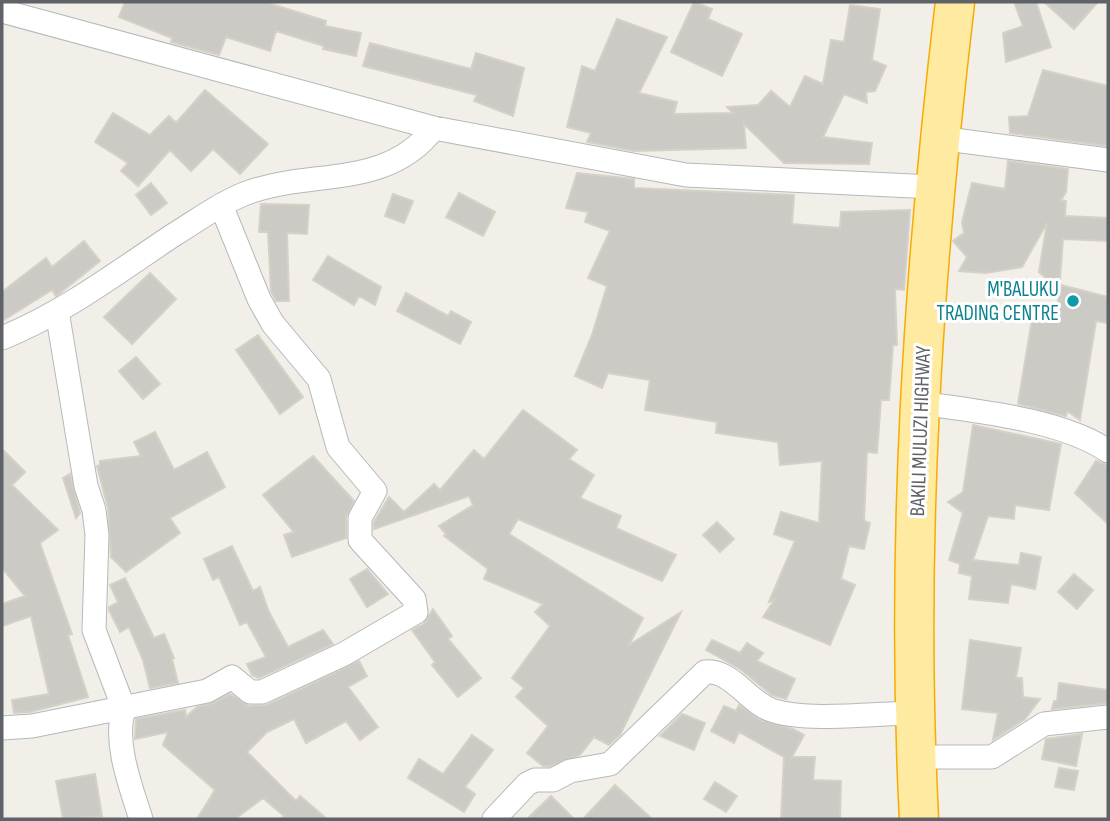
<svg xmlns="http://www.w3.org/2000/svg" width="1110" height="821" viewBox="0 0 1110 821" font-family="'Sofia Sans Condensed',sans-serif">
<rect width="100%" height="100%" fill="#f1efe8"/>
<path fill="#cccac5" stroke="#d6d1c6" stroke-width="2" d="M125 2H265L326 21 325 26 361 33 356 56 323 49 324 46 276 31 270 51 226 37 219 55 171 42 172 38 119 17Z
M694 2 712 9 708 19 742 34 722 76 671 52Z
M1014 2H1036L1051 47 1006 62 1003 33 1023 26Z
M1044 2H1098L1074 29Z
M850 5 880 9 872 60 886 66 875 91 866 92 867 103 844 94 823 137 872 143 869 164 784 163 744 124 746 148 634 151 587 142 591 133 567 127 582 66 595 71 617 19 667 37 639 93 677 102 674 114 733 113 727 107 758 105 771 91 790 107 805 76 823 84 831 40 844 42Z
M370 43 471 69 476 53 524 68 513 116 474 101 477 95 363 66Z
M1043 70 1108 86V146L1010 133 1009 117 1028 116Z
M205 90 268 144 240 174 213 149 191 171 170 150 138 186 121 171 128 163 95 142 113 113 150 135 169 116 176 123Z
M1008 161 1068 169 1066 192 1061 200 1066 201 1065 216 1108 218V241L1063 239 1060 279 1046 278 1039 272 1047 223 1022 267 986 273 959 271 967 257 953 241 964 233 962 222 972 183 1005 189Z
M577 173 634 179V188L794 195 792 224 840 228 841 212 910 210 904 290 895 289 897 345H893L889 400H881L877 453 867 452 864 521 870 523 864 549 849 546 841 579 855 585 830 645 763 617 775 599 769 602 795 541 774 534 781 512 819 523 822 461 780 465 778 442 716 433 717 422 645 410 650 380 608 373 602 388 575 376 592 335 607 286 588 278 610 231 585 222 588 212 566 208Z
M151 183 167 203 151 215 136 195Z
M459 193 495 212 483 236 446 217Z
M393 194 413 201 404 223 385 216Z
M261 204 309 205 307 234 287 233 289 301H276L271 291 268 232H259Z
M84 241 100 261 60 293 56 296 52 290 2 321V292L46 258 52 267Z
M328 256 381 287 375 305 359 296 354 305 313 280Z
M150 273 176 299 132 344 104 317Z
M1061 285 1108 297V323L1096 321 1080 420 1067 411 1066 416 1018 404 1033 313 1055 317Z
M406 293 448 316 451 311 471 322 460 344 397 311Z
M258 335 303 397 280 414 236 350Z
M136 357 160 384 143 399 119 371Z
M523 410 577 450 569 459 594 475 580 498 621 516 616 528 676 555 662 581 518 519 509 534 643 618 629 645 681 612 620 735 609 745 594 737 580 755 550 766H543L527 753 548 726 516 697 524 688 512 678 550 626 535 612 543 604 484 579 488 569 444 536 446 534 439 526 473 505 469 496 374 529V522L389 497 404 512 434 484 440 490 474 450 484 459Z
M973 425 1061 444 1049 510 1015 505 1014 519 988 516 973 560 1019 565 1021 553 1041 557 1035 589 1011 584 1008 603 969 599 972 576 959 573 960 564 949 560 963 513 948 502 963 492Z
M155 432 174 470 207 452 225 487 170 518 180 533 126 572 111 557 108 508 97 466 100 465V461L141 456 134 442Z
M2 449 25 472 12 485 58 530 40 543 72 634 68 635 88 697 30 712 14 713 12 700 49 694 31 616 2 626V604L25 596 2 568Z
M313 456 354 501 346 517V538L292 557 284 535 294 532 263 495Z
M1096 461 1108 465V524L1075 493Z
M70 474 80 513 76 518 63 478Z
M717 522 734 539 720 552 703 535Z
M232 546 253 591 260 587 269 612 288 647 323 630 333 644 259 678 252 675 247 664 266 657 247 622 240 625 219 577 213 580 204 559Z
M367 569 388 594 367 607 350 579Z
M1074 574 1093 590 1077 609 1058 592Z
M125 578 154 638 164 634 174 658 172 659 178 683 150 688 143 660 129 627 120 632 109 610V607L118 602 110 585Z
M433 609 452 636 448 639 481 678 458 697 432 665 435 662 412 630 424 624Z
M712 640 740 653 747 643 763 653 757 661 795 679 786 699 772 695 740 669 706 650Z
M970 640 1021 648 1016 678H1022L1023 697 1040 699 1025 719 993 740 998 713 962 709Z
M359 661 367 676 348 687 378 727 360 740 346 721 306 743 294 719 267 732 247 752 296 801 300 796 327 819H281L284 816 263 798 235 819H197L215 790 163 745 168 732 135 739 136 719 185 710 186 717 197 707 213 703 230 694 249 706 267 705Z
M1059 683 1108 690V703L1052 709 1054 701H1057Z
M739 705 760 720 793 729 804 735 792 757H815L813 780 841 781 840 819H781L784 757 739 732 734 743 711 731 724 706 736 711Z
M682 714 705 723 694 750 660 736Z
M1082 734 1076 766 1042 759 1046 739Z
M472 735 493 750 465 787 475 794 464 812 408 778 419 759 443 774Z
M1059 768 1078 771 1074 790 1055 787Z
M95 774 102 816 63 819 56 781Z
M715 782 737 796 726 812 704 799Z
M615 785 652 819H583Z
M551 796 574 819H527Z"/>
<g fill="none" stroke-linecap="round" stroke-linejoin="round">
<g stroke="#b5b8bc" stroke-width="25">
<path id="minor" d="M2 11 434 128 686 175 933 187
M939 138 1108 160
M57 311 86 486 94 510 97 535 94 630 124 709C113 742 131 787 141 819
M2 338C64 313 119 271 175 234 198 220 219 204 244 194 310 168 386 191 434 128
M919 403C975 411 1061 419 1108 451
M2 728 32 726 207 691 232 677 250 692H262L344 654 416 612 414 599 360 540V518L375 491 338 447 319 379 273 324 259 299 221 205
M916 757H992L1044 724 1108 717
M494 819 527 784 535 780H553L570 771 610 764 705 672C732 669 749 704 774 711 810 722 877 713 916 713"/>
</g>
<g stroke="#f9ab00" stroke-width="41">
<path id="trunk" d="M919 819C905 546 923 273 955 2"/>
</g>
<use href="#minor" stroke="#fff" stroke-width="23"/>
<use href="#trunk" stroke="#feeaa1" stroke-width="38"/>
</g>
<circle fill="#0f9aa8" stroke="#fff" stroke-width="2.5" cx="1073" cy="301" r="7"/>
<g text-anchor="middle" stroke-width="6" stroke-linejoin="round" paint-order="stroke">
<g font-size="21" fill="#0d838f" stroke="#fff" text-anchor="end">
<text x="1059" y="296">M'BALUKU<tspan x="1059" dy="24">TRADING CENTRE</tspan></text>
</g>
<g font-size="21" fill="#5f6368" stroke="#fff">
<text transform="translate(920 431) rotate(-88)" y="7">BAKILI MULUZI HIGHWAY</text>
</g>
</g>
<rect width="1110" height="821" fill="none" stroke="#5f6368" stroke-width="7"/>
</svg>
